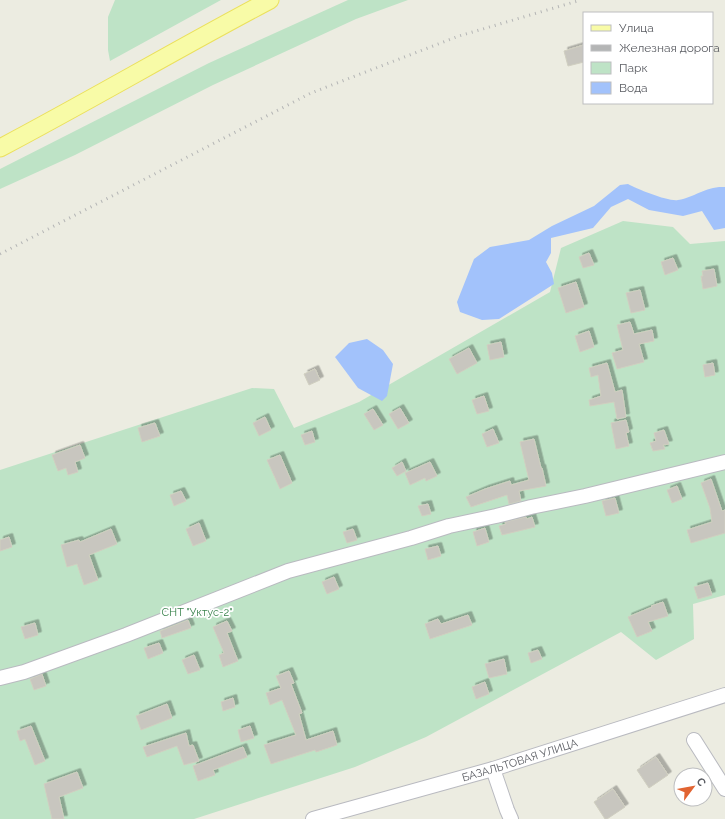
<svg xmlns="http://www.w3.org/2000/svg" width="725" height="819" viewBox="0 0 725 819" font-family="Raleway,sans-serif">
<defs>
<filter id="shadow"><feDropShadow dx="3.5" dy="-3.5" stdDeviation="0" flood-color="#0004"/></filter>
</defs>
<rect width="100%" height="100%" fill="#ecece1"/>
<path fill="#bee3c6" d="M115 0H221L110 61 108 50V17Z
M348 0H408L356 19 213 85 75 155 0 189V169L209 63Z
M623 221 673 227 690 244 725 241V595L693 604 694 639 656 660 621 632 426 737 355 767 194 819H0V470L252 388 274 389 294 428 359 402 550 292 561 248Z"/>
<path fill="#a2c2fb" d="M628 184C637 189 669 202 678 200 696 197 705 186 725 187V228L714 230 702 211 683 216 649 210 628 199 611 207 593 228 551 238V253L546 262 552 273 554 284 499 319 482 320 460 312 457 302 474 259 490 247 529 240 552 226 594 206 620 185Z
M367 339 383 350 393 364 387 396 382 401 358 388 335 357 349 343Z"/>
<path fill="#c8c6bf" stroke="#d0cfc0" filter="url(#shadow)" d="M584 45V62L568 66 564 51Z
M589 253 594 265 583 268 579 257Z
M673 258 678 270 665 275 661 262Z
M714 269 717 286 703 289 701 276H703L702 271Z
M576 282 584 307 566 313 558 288Z
M640 290 645 310 631 313 626 293Z
M630 322 634 334 652 330 654 341 639 344 644 362 617 369 612 353 623 350 617 325Z
M589 331 594 347 580 352 575 336Z
M501 342 504 357 490 360 487 345Z
M469 348 477 363 457 374 449 359Z
M607 363 615 392 622 390 626 417 617 419 614 402 590 406 589 400 601 396 598 375 591 377 589 368Z
M713 363 715 375 705 377 703 365Z
M315 369 320 380 309 385 304 374Z
M484 396 489 411 477 414 472 400Z
M400 408 409 423 398 429 389 414Z
M373 409 383 425 374 430 364 414Z
M265 417 271 430 259 436 253 423Z
M626 420 629 432 626 433 629 446 616 449 611 423Z
M155 423 160 436 142 442 138 428Z
M493 429 499 443 487 447 482 434Z
M664 430 669 444 663 445 665 449 653 451 650 443 656 441 654 433Z
M312 431 315 442 305 445 301 435Z
M534 439 541 468H542L546 486 519 491 521 501 509 504 507 495 471 507 466 497 485 489 510 481 511 485 529 480 520 442Z
M80 445 85 458 75 462 78 472 68 475 66 468 58 471 52 455Z
M280 455 292 483 280 489 267 460Z
M402 462 406 471 397 476 392 468Z
M430 462 437 476 426 481 425 478 410 485 405 473Z
M711 479 722 511 725 510V533L691 543 687 530 712 522 710 508 701 483Z
M677 486 682 499 672 503 667 490Z
M181 491 186 501 174 506 170 495Z
M615 498 619 513 606 516 602 501Z
M428 504 431 514 422 516 418 506Z
M526 517 527 519 532 517 535 527 502 535 499 526 506 524 505 522Z
M199 523 206 541 193 546 186 529Z
M485 528 489 542 477 546 473 532Z
M111 529 117 544 89 555 98 580 84 585 77 564 67 567 61 545 79 540 80 542Z
M353 529 357 540 347 543 343 532Z
M9 537 12 547 0 551V540Z
M438 546 441 556 428 560 425 549Z
M334 577 339 589 327 594 322 582Z
M708 583 712 595 698 599 694 587Z
M663 602 668 616 648 622 652 631 637 637 628 617 652 607 651 606Z
M468 615 472 625 430 639 425 624 438 619 441 624Z
M188 620 191 628 162 638 160 631Z
M227 621 232 631 227 633 238 661 223 667 219 655 224 653 213 627Z
M35 623 38 635 25 639 21 627Z
M159 643 163 653 148 659 144 648Z
M538 650 542 659 531 663 528 653Z
M194 655 200 670 188 674 182 660Z
M504 659 507 674 489 678 485 664Z
M289 671 294 683 291 684 302 713 299 714 306 740 333 731 337 745 316 752 315 750 271 764 264 745 296 735 282 700 270 705 266 693 281 688 276 676Z
M42 674 46 686 34 690 30 679Z
M485 682 489 694 476 699 472 687Z
M233 698 235 707 223 711 221 702Z
M167 704 172 718 141 730 136 716Z
M31 726 45 761 35 765 25 739 20 741 17 731Z
M250 726 254 738 241 742 238 730Z
M186 733 189 746 193 745 199 761 184 765 177 746 147 757 143 747Z
M243 747 247 757 213 770 215 775 198 781 193 766Z
M656 757 668 775 649 788 637 770Z
M77 772 83 788 59 797 64 819H52L44 784Z
M613 789 625 807 607 819H605L594 802Z"/>
<g fill="none" stroke-linecap="round" stroke-linejoin="round">
<g stroke="#b9bac0" stroke-width="16">
<g id="minor">
<path d="M0 678 24 672 126 635 288 571 411 538 449 526 496 516 531 507 585 496 725 462"/>
<path d="M694 740 725 789"/>
<path d="M493 769 507 810 511 819"/>
<path id="s1" d="M313 819 493 769 725 695"/>
</g>
</g>
<g stroke="#ebe05c" stroke-width="19">
<path id="major" d="M0 148C91 100 179 48 270 0"/>
</g>
<use href="#minor" stroke="#fff" stroke-width="14"/>
<use href="#major" stroke="#f8fba7" stroke-width="17"/>
<path stroke="#b4b5b5" stroke-width="3" stroke-dasharray="1 5" stroke-linecap="butt" d="M0 254 311 93 459 36 581 0"/>
</g>
<g text-anchor="middle" stroke-width="3.5" stroke-linejoin="round" paint-order="stroke">
<g font-size="11" fill="#38824b" stroke="#fff">
<text x="197" y="616">СНТ "Уктус-2"</text>
</g>
<g font-size="11" fill="#5a5c62" stroke="#fff">
<text dy="4" stroke="none"><textPath href="#s1" startOffset="215">БАЗАЛЬТОВАЯ УЛИЦА</textPath></text>
</g>
</g>
<rect x="583" y="12" width="130" height="92" fill="#ffffff" stroke="#bdbec0"/>
<rect x="591" y="25" width="20" height="6" fill="#f8fba7" stroke="#bdbec0"/>
<text x="619" y="32" font-size="12" fill="#5a5c62">Улица</text>
<rect x="591" y="45" width="20" height="6" fill="#b4b5b5" stroke="#bdbec0"/>
<text x="619" y="52" font-size="12" fill="#5a5c62">Железная дорога</text>
<rect x="591" y="62" width="20" height="12" fill="#bee3c6" stroke="#bdbec0"/>
<text x="619" y="72" font-size="12" fill="#5a5c62">Парк</text>
<rect x="591" y="82" width="20" height="12" fill="#a2c2fb" stroke="#bdbec0"/>
<text x="619" y="92" font-size="12" fill="#5a5c62">Вода</text>
<g transform="translate(693 787) rotate(58)"><circle r="19" fill="#ffffff" stroke="#bdbec0"/>
<path d="M0-3L7 15L0 10L-7 15Z" fill="#e16432"/>
<text y="-6" font-size="11" font-weight="bold" text-anchor="middle" fill="#5a5c62">С</text>
</g>
</svg>
